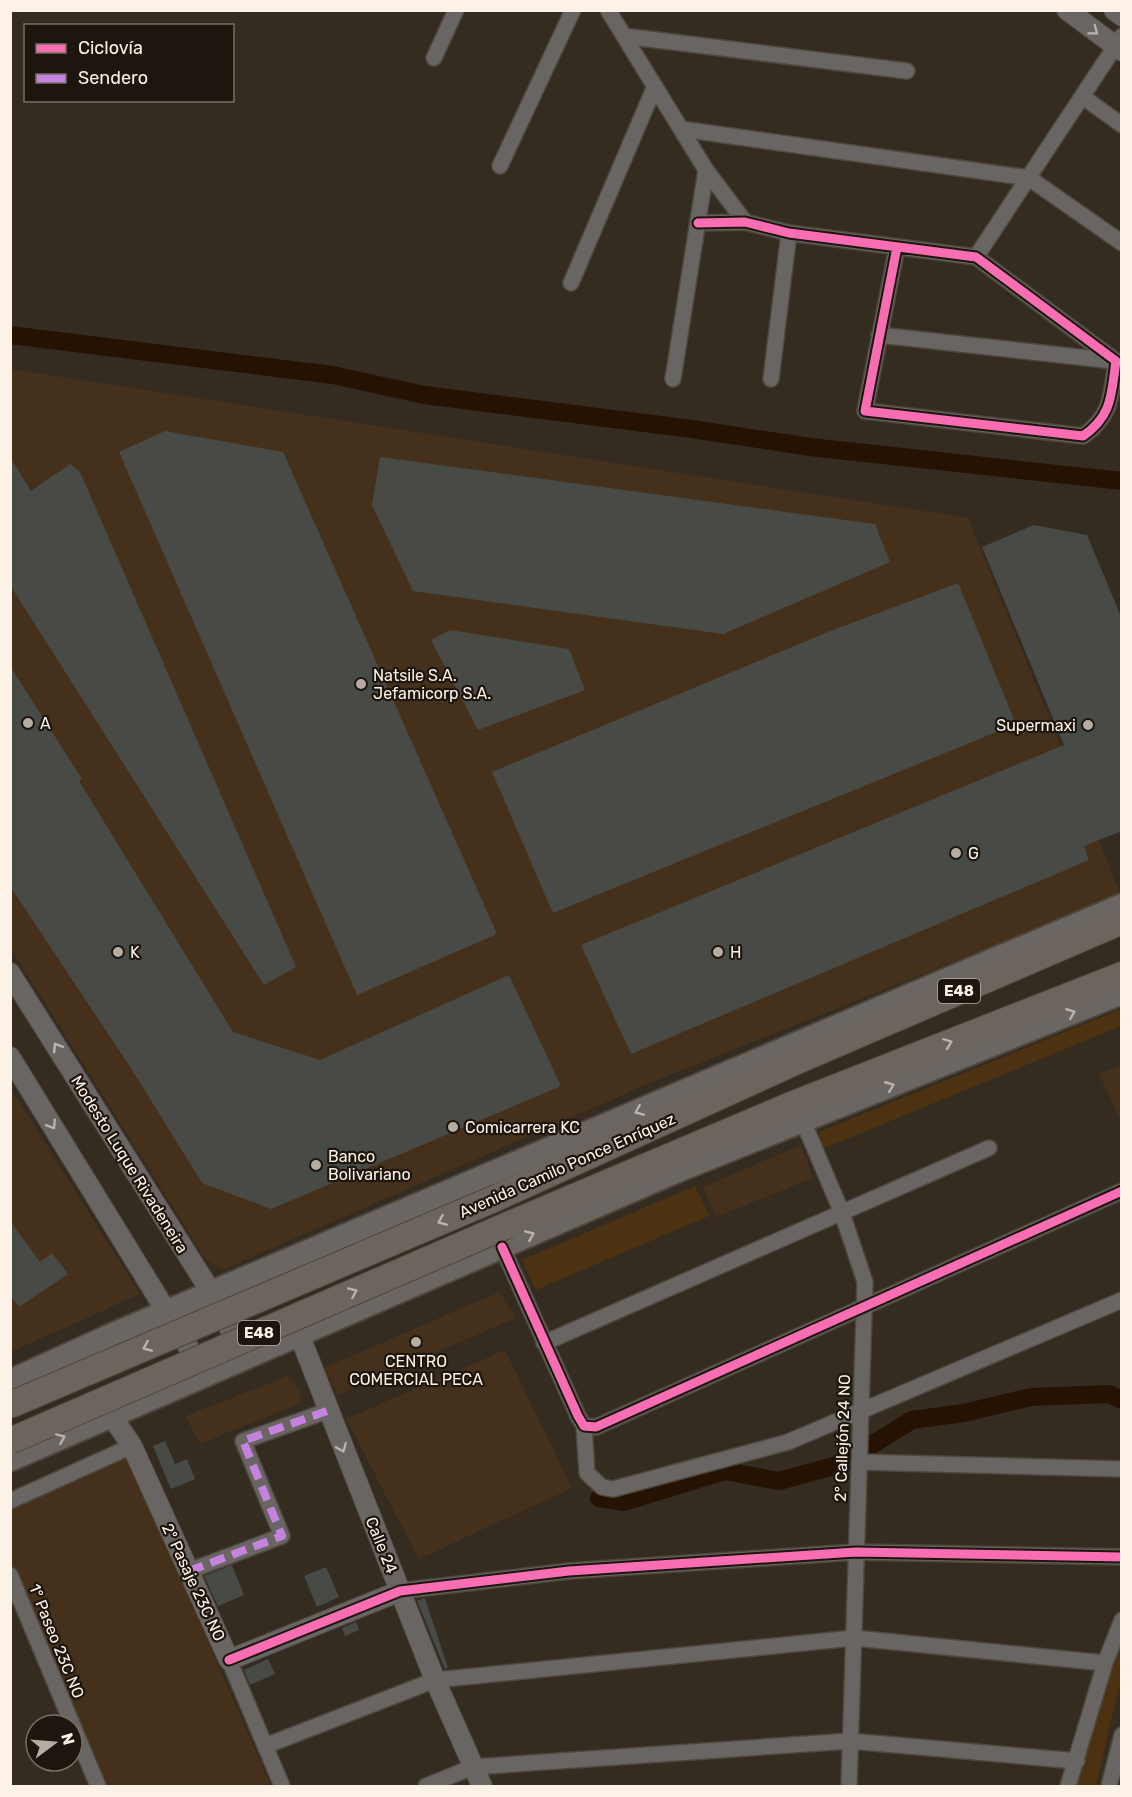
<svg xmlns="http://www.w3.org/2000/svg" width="1132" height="1797" viewBox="0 0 1132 1797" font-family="Rubik,sans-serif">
<rect width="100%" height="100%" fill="#342b21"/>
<path fill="#45311b" d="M11 369 968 518 1121 895 650 1083 224 1269 206 1260 11 949Z
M1121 1065V1123L1099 1074Z
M10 1087 140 1294 11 1352H10Z
M801 1145 813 1178 716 1217 703 1187Z
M499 1292 516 1318 337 1395 324 1368Z
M505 1350 572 1488 419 1559 346 1419Z
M288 1376 300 1391 301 1403 200 1444 185 1416Z
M127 1456 271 1786H105L11 1577 10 1504Z"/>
<path fill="#4d3211" d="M1121 1009V1026L827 1147H821L817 1137 821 1131Z
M695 1186 709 1216 536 1290 522 1260Z
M1121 1642V1679L1096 1786H1076Z"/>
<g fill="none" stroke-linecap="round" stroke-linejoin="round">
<path stroke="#251203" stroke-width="18" d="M10 335 333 375 424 395 692 429 810 447 1122 481
M599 1498 624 1502 725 1471 779 1481 841 1464 912 1420 964 1413 1031 1397 1109 1394 1122 1400"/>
</g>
<path fill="#484a46" d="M165 431 283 452 497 934 357 995 119 452Z
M10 457 31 491 70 464 80 472 296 967 264 985 10 585Z
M380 457 875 524 890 562 723 634 413 591 372 505Z
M1034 525 1087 535 1122 619V831L1084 846 1089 860 631 1054 581 945 1064 745 982 547Z
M958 583 1016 724 553 913 492 772 833 630Z
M450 630 569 649 585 690 478 730 431 640Z
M10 666 82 779 79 781 233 1032 320 1060 509 975 561 1086 271 1209 202 1183 134 1073 10 886Z
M10 1221 40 1262 52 1253 68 1274 19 1307 10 1295Z
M165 1441 175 1464 187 1459 195 1479 171 1489 153 1446Z
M232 1565 244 1595 218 1606 204 1576Z
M326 1567 339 1597 317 1607 304 1576Z
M425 1598 448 1668 445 1669 417 1601Z
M356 1622 359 1630 345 1636 342 1628Z
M268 1659 275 1674 250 1685 244 1670Z"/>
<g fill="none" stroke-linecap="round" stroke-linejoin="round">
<g stroke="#4e473e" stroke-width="18">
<path id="minor" d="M608 10 706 170 745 222
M624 36 907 71
M434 58 456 10
M1083 97 1122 125
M681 129 1029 178 1122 243
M500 166 573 10
M698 223 745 222 789 233 976 257 1116 361C1111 394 1113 415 1083 436L865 411 897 247
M976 257 1122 36
M571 283 655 86
M879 335 1114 361
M673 379 706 170
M771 379 789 233
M800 1114 842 1213 865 1282 849 1786
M502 1247 578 1416 584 1426 596 1427 1122 1191
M544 1343 989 1148
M584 1426 587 1473 602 1487 613 1489 788 1442 1122 1300
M859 1462 1122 1469
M10 1501 132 1446
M189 1571 282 1536 243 1441 327 1411
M10 1575 98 1786
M400 1591 569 1571 856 1552 1122 1557
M229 1660 282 1786
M265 1746 435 1680 854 1638 1105 1663
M426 1786 473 1767 850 1741 1077 1761
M1068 1786 1105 1663 1122 1620
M1109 1786 1122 1735"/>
</g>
<g stroke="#4e473e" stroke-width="22">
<path id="tertiary" d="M1067 10 1122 51
M1114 10 1122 16
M10 973 211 1292 243 1355
M10 1057 203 1371
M299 1334 435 1680 482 1786
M111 1415 132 1446 229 1660 400 1591"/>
</g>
<g stroke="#4e473e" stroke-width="26">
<path id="secondary" d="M10 1381 111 1335 1122 905
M10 1460 680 1170 1122 993"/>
</g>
<g stroke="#4e473e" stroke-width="28">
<path id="primary" d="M496 1198 797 1061 1122 921
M508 1225 796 1103 1122 975"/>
</g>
<use href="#minor" stroke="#696562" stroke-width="15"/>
<use href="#tertiary" stroke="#696562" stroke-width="20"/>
<use href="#secondary" stroke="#6b6662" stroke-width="22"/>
<use href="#primary" stroke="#6b655e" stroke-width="26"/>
<g stroke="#4e473e" stroke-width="28" stroke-linecap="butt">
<path id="primary-bridge" d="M10 1405 496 1198
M10 1441 508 1225"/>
</g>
<use href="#primary-bridge" stroke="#6b655e" stroke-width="26"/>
<path stroke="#c483df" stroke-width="8" stroke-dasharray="15 8" stroke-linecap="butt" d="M189 1571 282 1536 243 1441 327 1411"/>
<g stroke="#1d160e" stroke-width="13">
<path id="cycleway" d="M698 223 745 222 789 233 976 257 1116 361C1111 394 1113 415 1083 436L865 411 897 247
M502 1247 578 1416 584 1426 596 1427 1122 1191
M229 1660 400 1591 569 1571 856 1552 1122 1557"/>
</g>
<use href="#cycleway" stroke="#f96db3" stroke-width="9"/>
</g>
<defs><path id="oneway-chevron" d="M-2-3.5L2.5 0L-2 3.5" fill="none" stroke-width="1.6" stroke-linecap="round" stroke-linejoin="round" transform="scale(1.5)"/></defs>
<g stroke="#bab3ab">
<use href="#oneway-chevron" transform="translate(1094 31) rotate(37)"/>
<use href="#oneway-chevron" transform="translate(57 1047) rotate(-122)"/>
<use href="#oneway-chevron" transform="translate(52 1125) rotate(58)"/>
<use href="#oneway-chevron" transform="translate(342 1448) rotate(68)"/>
</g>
<g stroke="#bbb3ab">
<use href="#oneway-chevron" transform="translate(1071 1013) rotate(-22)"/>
<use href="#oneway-chevron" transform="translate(890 1086) rotate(-22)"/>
<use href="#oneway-chevron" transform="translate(639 1111) rotate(157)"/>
<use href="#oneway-chevron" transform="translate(530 1235) rotate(-23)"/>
<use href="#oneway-chevron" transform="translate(61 1438) rotate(-24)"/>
</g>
<g stroke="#bbb3a9">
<use href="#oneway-chevron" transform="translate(948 1043) rotate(-21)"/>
<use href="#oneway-chevron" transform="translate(442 1221) rotate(157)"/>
<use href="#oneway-chevron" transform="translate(353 1292) rotate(-24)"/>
<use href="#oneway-chevron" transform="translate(147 1347) rotate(157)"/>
</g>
<g fill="#b7aca2" stroke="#1d160e" stroke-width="2">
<circle cx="361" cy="684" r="6"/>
<circle cx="28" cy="723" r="6"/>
<circle cx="1088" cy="725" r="6"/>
<circle cx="956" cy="853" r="6"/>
<circle cx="118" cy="952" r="6"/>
<circle cx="718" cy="952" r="6"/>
<circle cx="453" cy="1127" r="6"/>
<circle cx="316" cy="1165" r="6"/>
<circle cx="416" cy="1342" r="6"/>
</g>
<g text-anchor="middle" stroke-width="4.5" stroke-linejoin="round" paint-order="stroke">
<g fill="#1d160e" stroke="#bab0a6" stroke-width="1.5">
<rect x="938" y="979" width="42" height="24" rx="4.5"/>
<rect x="238" y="1321" width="42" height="24" rx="4.5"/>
</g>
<g font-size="15" font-weight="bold" fill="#fdf2e7">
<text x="959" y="996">E48</text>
<text x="259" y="1338">E48</text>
</g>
<g font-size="16" fill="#fdf2e7" stroke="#1d160e" text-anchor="start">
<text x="373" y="681">Natsile S.A.<tspan x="373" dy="18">Jefamicorp S.A.</tspan></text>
<text x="40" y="729">A</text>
<text x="1076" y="731" text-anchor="end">Supermaxi</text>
<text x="968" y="859">G</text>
<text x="130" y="958">K</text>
<text x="730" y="958">H</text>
<text x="465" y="1133">Comicarrera KC</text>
<text x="328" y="1162">Banco<tspan x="328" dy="18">Bolivariano</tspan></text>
<text x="416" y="1367" text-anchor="middle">CENTRO<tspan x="416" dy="18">COMERCIAL PECA</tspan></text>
</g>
<g font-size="16" fill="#fdf2e7" stroke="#1d160e">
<text transform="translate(130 1164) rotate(58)" y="6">Modesto Luque Rivadeneira</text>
<text transform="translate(567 1165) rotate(-24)" y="6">Avenida Camilo Ponce Enríquez</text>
<text transform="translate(842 1438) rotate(-88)" y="6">2° Callejón 24 NO</text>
<text transform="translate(382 1545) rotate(68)" y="6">Calle 24</text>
<text transform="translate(194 1582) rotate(65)" y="6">2º Pasaje 23C NO</text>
<text transform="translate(57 1641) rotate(68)" y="6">1° Paseo 23C NO</text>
</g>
</g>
<rect width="1132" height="1797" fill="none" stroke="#fdf2e7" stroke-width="24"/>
<rect x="24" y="24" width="210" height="78" fill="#1d160e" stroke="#776e65" stroke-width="1.5"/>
<rect x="36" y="44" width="30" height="9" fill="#f96db3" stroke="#776e65" stroke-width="1.5"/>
<text x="78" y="54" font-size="18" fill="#fdf2e7">Ciclovía</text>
<rect x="36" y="74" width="30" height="9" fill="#c483df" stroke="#776e65" stroke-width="1.5"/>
<text x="78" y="84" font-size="18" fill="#fdf2e7">Sendero</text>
<g transform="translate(54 1743) rotate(74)"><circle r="28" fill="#1d160e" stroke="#776e65" stroke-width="1.5"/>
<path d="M0-4.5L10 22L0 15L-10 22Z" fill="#b7aca2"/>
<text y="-9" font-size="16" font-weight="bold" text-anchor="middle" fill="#fdf2e7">N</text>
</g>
</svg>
